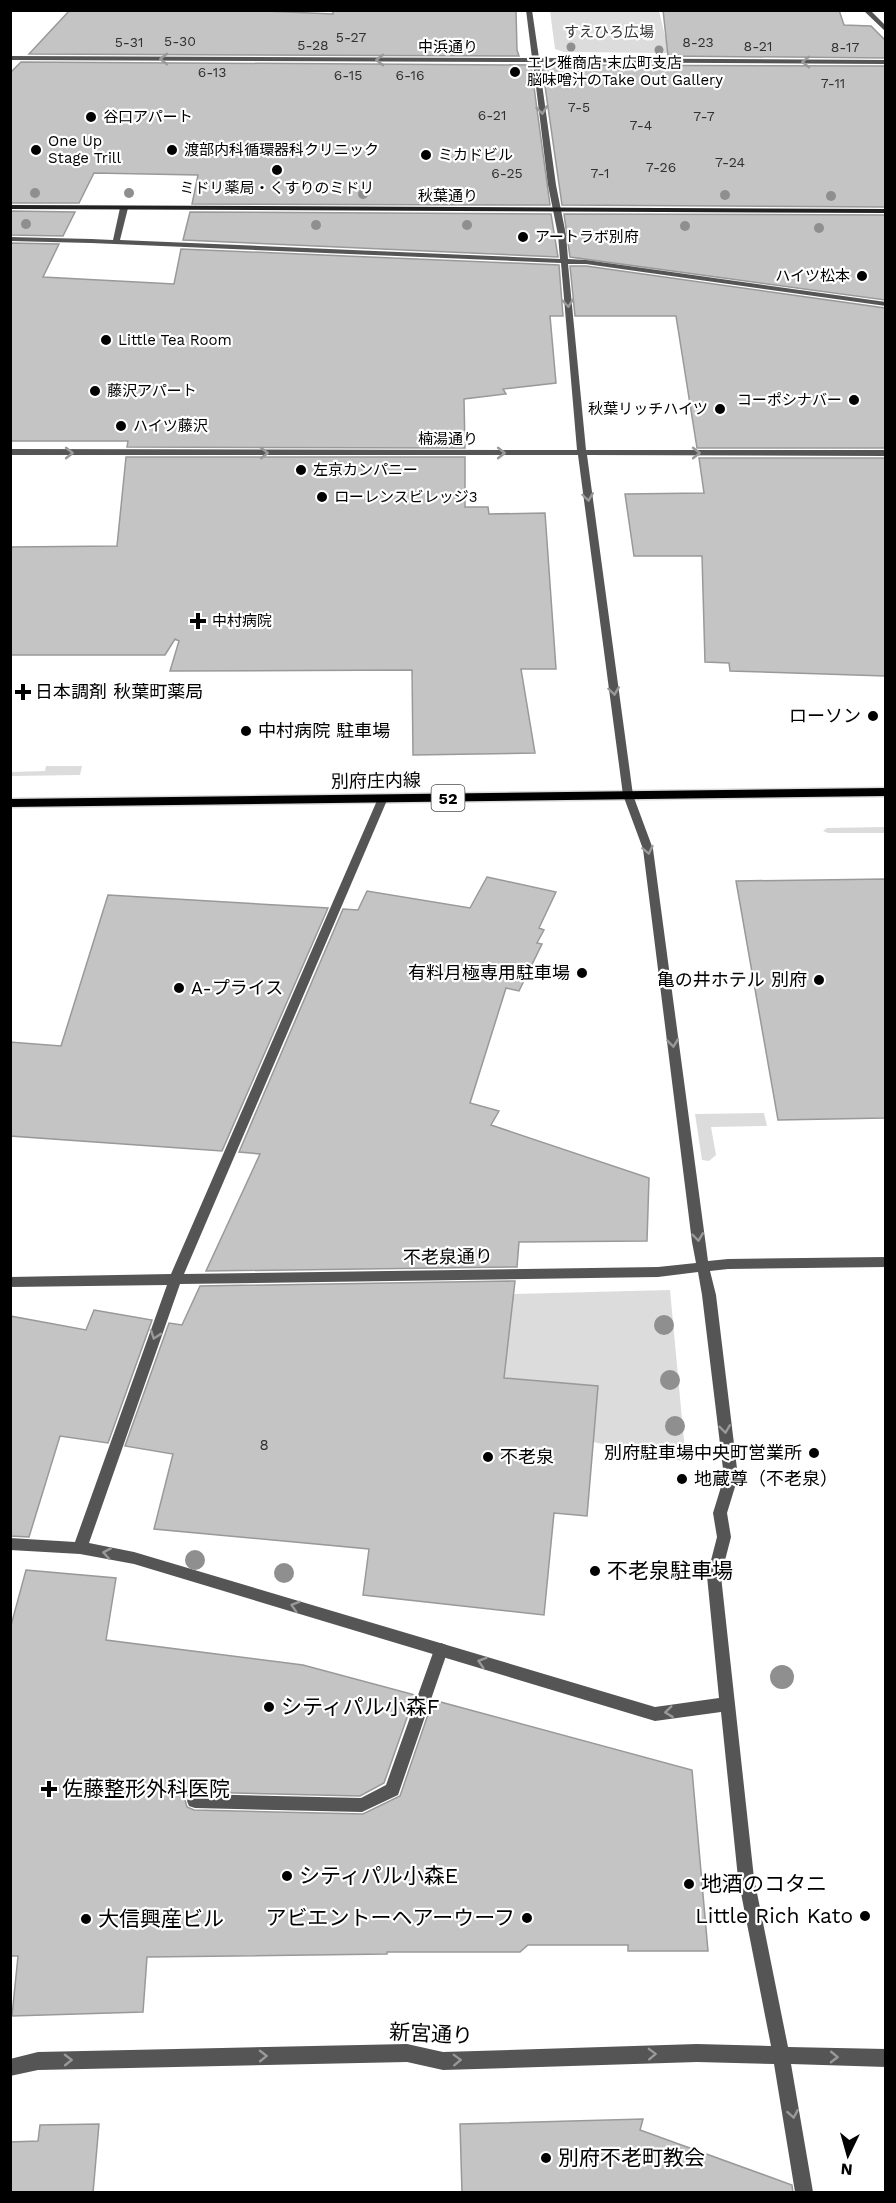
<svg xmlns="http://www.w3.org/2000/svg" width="896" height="2203" viewBox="0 0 896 2203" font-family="'Work Sans','Noto Sans JP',sans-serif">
<rect width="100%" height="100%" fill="#fff"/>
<path fill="#dcdcdc" d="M550 11H659L669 53 564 52 555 49Z
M46 766H82L80 775 11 776V772L45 771Z
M885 827V833H828L823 831 827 828Z
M764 1113 767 1126 711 1127 716 1155 709 1161 702 1160 695 1114Z
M670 1290 686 1462 593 1442 598 1386 504 1378 513 1294Z"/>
<path fill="#c4c4c4" stroke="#999" stroke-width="1.5" d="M70 10H242L333 14V10H516L517 50 519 56 29 54Z
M663 10H839L844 25 871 26 885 40V58L668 56Z
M21 62 531 65 550 205 192 204 198 175 94 173 79 203H10V73Z
M542 65 885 66V207L562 205Z
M10 211 75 212 63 236 10 235Z
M190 212 551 214 558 257 183 240Z
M564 214 885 215V300L570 257Z
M10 243 59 244 43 277 174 284 181 249 559 265 563 316H550L556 383 503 389 506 394 464 399 465 448 127 447 128 441H10Z
M570 266H586L885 308V448H697L676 316H575Z
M126 457H465V507H488L489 514 545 513 556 669H521L535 753 413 755 412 670 170 671 179 641 175 639 165 655H10V547L117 546Z
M699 458H885V676L730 671 729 663 705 662 702 556H634L625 494 704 493Z
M487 877 556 892 539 928 544 930 537 943 542 944 519 991 506 988 470 1103 499 1111 491 1125 649 1178 647 1241 519 1242 517 1267 206 1271 260 1154 239 1152 343 909 358 910 367 891 470 908Z
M885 879V1118L778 1120 736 881Z
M108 895 328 908 222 1151 10 1136V1042L61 1046Z
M515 1281 504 1378 598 1386 587 1516 554 1513 544 1615 363 1595 369 1549 154 1529 173 1454 125 1446 169 1323 182 1325 200 1286Z
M94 1310 152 1320 108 1443 60 1436 29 1537 10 1536V1316L86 1330Z
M26 1570 116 1578 106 1640 303 1665 415 1695 384 1783 360 1796 195 1792 188 1794 185 1800 187 1807 194 1810 363 1814 400 1796 433 1700 692 1770 708 1951H628V1945H528L520 1952H387V1954L147 1957 143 2012 12 2016 18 1956H10V1629Z
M643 2119 640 2130 792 2185 793 2193H462L460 2124Z
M99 2124 93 2193H10V2142L38 2141 40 2125Z"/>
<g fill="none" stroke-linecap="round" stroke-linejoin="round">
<g stroke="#dbdbdb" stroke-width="3">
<path id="primary" d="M886 788V796L10 807V799Z"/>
</g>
<path fill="#555" fill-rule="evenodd" d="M10 237 91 239 95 241 91 243 10 241Z
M441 1643 446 1645 448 1650 398 1795 362 1812 195 1808 189 1806 187 1801 189 1796 195 1794 361 1798 386 1785 434 1650 436 1645Z"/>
<path fill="#555" fill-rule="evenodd" d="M526 10H532L539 58 886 60V64L539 62 556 185 566 235 568 259 586 260 886 302V306L586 264H568L586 450H886V456L587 455 633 795 653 849 708 1261 728 1259 886 1257V1267L728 1269 710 1271 716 1295 738 1477 727 1513 731 1537 721 1576 754 1878 788 2047 886 2049V2067L791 2064 813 2192H795L774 2064 697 2062 443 2070 407 2062 38 2070 10 2076V2059L38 2052 407 2044 443 2052 697 2044 771 2046 738 1878 721 1712 655 1721 134 1564 80 1554 10 1550V1538L75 1542 167 1285 10 1287V1277L171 1274 379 796H387L388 798 184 1274 658 1267 696 1263 692 1242 643 849 623 795 578 455H10V449L577 450 561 263 91 243 87 241 91 239 113 240 120 208 124 206 128 208 120 240 560 259 558 235 548 185 533 62 10 60V56L532 58ZM698 1272 702 1295 724 1477 713 1513 717 1537 707 1576 719 1698 655 1707 134 1552 89 1543 180 1284 658 1277Z
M863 10H870L886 26V32Z"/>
<path fill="#222" fill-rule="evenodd" d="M10 205 886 209V213L10 209Z"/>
<use href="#primary" fill="#000" fill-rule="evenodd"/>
</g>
<g fill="#8f8f8f">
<circle cx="571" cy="47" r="4.5"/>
<circle cx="659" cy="50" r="4.5"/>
<circle cx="35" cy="193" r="5"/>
<circle cx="129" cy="193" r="5"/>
<circle cx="363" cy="194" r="5"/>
<circle cx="454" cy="194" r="5"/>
<circle cx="725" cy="195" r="5"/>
<circle cx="831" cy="196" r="5"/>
<circle cx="26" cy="224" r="5"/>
<circle cx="316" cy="225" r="5"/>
<circle cx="467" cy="225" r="5"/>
<circle cx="685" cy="226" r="5"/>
<circle cx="819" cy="228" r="5"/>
<circle cx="664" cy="1325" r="10"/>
<circle cx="670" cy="1380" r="10"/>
<circle cx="675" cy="1426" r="10"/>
<circle cx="195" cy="1560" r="10"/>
<circle cx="284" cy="1573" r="10"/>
<circle cx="782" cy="1677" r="12"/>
</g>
<defs><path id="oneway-chevron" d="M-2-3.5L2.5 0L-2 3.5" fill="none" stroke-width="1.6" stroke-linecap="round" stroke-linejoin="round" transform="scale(1.5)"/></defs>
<g stroke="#999">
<use href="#oneway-chevron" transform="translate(164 59) rotate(-180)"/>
<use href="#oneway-chevron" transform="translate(380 60) rotate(-180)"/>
<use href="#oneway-chevron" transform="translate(806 62) rotate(-180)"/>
<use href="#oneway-chevron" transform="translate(542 110) rotate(83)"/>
<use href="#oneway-chevron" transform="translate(568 303) rotate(85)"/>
<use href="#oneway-chevron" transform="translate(69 453)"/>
<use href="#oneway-chevron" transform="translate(264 453)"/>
<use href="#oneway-chevron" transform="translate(501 453)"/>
<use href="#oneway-chevron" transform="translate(696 453)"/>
<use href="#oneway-chevron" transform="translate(588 497) rotate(82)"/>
<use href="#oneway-chevron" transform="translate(614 691) rotate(82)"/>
<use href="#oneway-chevron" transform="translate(648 850) rotate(78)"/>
<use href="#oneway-chevron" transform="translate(673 1043) rotate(83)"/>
<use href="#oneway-chevron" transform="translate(698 1237) rotate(83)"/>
<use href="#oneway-chevron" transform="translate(155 1335) rotate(109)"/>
<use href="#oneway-chevron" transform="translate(725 1429) rotate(83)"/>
<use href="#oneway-chevron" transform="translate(107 1553) rotate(-170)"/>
<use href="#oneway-chevron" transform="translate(295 1606) rotate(-163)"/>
<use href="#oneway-chevron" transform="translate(482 1662) rotate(-163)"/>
<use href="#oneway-chevron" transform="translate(669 1712) rotate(173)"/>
<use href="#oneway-chevron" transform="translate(652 2054) rotate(-2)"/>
<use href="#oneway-chevron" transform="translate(263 2056) rotate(-1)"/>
<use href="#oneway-chevron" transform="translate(834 2057) rotate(1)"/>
<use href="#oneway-chevron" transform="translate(68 2060) rotate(-1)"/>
<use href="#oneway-chevron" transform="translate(457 2060) rotate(-2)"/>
<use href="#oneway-chevron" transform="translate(793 2114) rotate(80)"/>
</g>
<g fill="#000" stroke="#fff" stroke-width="2">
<circle cx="515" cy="72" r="6"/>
<circle cx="91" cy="117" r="6"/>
<circle cx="36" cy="150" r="6"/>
<circle cx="172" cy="150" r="6"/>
<circle cx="426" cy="155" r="6"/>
<circle cx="277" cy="170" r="6"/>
<circle cx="523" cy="237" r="6"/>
<circle cx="862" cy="276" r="6"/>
<circle cx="106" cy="340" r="6"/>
<circle cx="95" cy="391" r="6"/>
<circle cx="854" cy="400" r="6"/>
<circle cx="720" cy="409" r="6"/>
<circle cx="121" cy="426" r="6"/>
<circle cx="301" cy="470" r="6"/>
<circle cx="322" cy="497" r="6"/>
<path d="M195 612h6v6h6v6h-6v6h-6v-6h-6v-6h6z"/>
<path d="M20 683h6v6h6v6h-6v6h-6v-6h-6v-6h6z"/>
<circle cx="873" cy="716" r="6"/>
<circle cx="246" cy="731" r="6"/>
<circle cx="582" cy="973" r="6"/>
<circle cx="819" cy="980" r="6"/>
<circle cx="179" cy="988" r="6"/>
<circle cx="814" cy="1453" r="6"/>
<circle cx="488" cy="1457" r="6"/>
<circle cx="682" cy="1479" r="6"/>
<circle cx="595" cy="1571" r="6"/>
<circle cx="269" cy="1707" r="6"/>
<path d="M46 1780h6v6h6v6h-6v6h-6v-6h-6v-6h6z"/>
<circle cx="287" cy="1876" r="6"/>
<circle cx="689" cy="1884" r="6"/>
<circle cx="865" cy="1916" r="6"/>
<circle cx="527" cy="1918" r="6"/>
<circle cx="86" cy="1919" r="6"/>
<circle cx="546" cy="2158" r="6"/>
</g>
<g text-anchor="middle" stroke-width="4.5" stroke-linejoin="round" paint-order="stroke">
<g font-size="14" fill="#313131">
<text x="351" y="42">5-27</text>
<text x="180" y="46">5-30</text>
<text x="129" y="47">5-31</text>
<text x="698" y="47">8-23</text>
<text x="313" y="50">5-28</text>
<text x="758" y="51">8-21</text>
<text x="845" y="52">8-17</text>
<text x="212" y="77">6-13</text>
<text x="348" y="80">6-15</text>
<text x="410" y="80">6-16</text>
<text x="833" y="88">7-11</text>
<text x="579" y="112">7-5</text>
<text x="492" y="120">6-21</text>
<text x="704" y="121">7-7</text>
<text x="641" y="130">7-4</text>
<text x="730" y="167">7-24</text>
<text x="661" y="172">7-26</text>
<text x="507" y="178">6-25</text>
<text x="600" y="178">7-1</text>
</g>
<g font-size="15" fill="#333" stroke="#fff">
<text x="609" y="37">すえひろ広場</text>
</g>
<g font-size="15" fill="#000" stroke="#fff">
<text x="448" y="52">中浜通り</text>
<text x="448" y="201">秋葉通り</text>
<text x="448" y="444">楠湯通り</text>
</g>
<g font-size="15" fill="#000" stroke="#fff" text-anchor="start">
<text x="527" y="68">エレ雅商店 末広町支店<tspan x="527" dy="17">脳味噌汁のTake Out Gallery</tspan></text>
<text x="103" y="122">谷口アパート</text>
<text x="48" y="146">One Up<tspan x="48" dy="17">Stage Trill</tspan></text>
<text x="184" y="155">渡部内科循環器科クリニック</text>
<text x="438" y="160">ミカドビル</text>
<text x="277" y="193" text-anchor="middle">ミドリ薬局・くすりのミドリ</text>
<text x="535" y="242">アートラボ別府</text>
<text x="850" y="281" text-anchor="end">ハイツ松本</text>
<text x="118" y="345">Little Tea Room</text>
<text x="107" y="396">藤沢アパート</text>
<text x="842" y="405" text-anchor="end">コーポシナバー</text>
<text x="708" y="414" text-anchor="end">秋葉リッチハイツ</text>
<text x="133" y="431">ハイツ藤沢</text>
<text x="313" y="475">左京カンパニー</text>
<text x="334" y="502">ローレンスビレッジ3</text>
<text x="212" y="626">中村病院</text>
</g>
<g font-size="15" fill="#313131">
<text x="264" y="1450">8</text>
</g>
<rect fill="#fff" stroke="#4c4c4c" stroke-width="1.5" x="431.5" y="785" width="33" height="26" rx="4.5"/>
<g font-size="16" font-weight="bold" fill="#000">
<text x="448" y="804">52</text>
</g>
<g font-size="18" fill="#000" stroke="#fff" text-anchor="start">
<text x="35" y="698">日本調剤 秋葉町薬局</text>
<text x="861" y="722" text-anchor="end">ローソン</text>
<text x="258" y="737">中村病院 駐車場</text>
<text x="570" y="979" text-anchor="end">有料月極専用駐車場</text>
<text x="807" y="986" text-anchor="end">亀の井ホテル 別府</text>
<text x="191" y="994">A-プライス</text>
<text x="802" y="1459" text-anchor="end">別府駐車場中央町営業所</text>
<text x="500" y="1463">不老泉</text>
<text x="694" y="1485">地蔵尊（不老泉）</text>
</g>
<g font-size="18" fill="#000" stroke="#fff">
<text transform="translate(376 781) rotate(-1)" y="6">別府庄内線</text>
<text transform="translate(448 1257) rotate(-1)" y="6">不老泉通り</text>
</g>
<g font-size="21" fill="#000" stroke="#fff" text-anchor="start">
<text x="607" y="1578">不老泉駐車場</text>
<text x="281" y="1714">シティパル小森F</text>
<text x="62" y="1796">佐藤整形外科医院</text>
<text x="299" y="1883">シティパル小森E</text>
<text x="701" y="1891">地酒のコタニ</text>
<text x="853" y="1923" text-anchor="end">Little Rich Kato</text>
<text x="515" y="1925" text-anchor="end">アビエントーヘアーウーフ</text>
<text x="98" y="1926">大信興産ビル</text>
<text x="558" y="2165">別府不老町教会</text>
</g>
<g font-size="21" fill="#000" stroke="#fff">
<text transform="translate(431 2034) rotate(3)" y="7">新宮通り</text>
</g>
</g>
<rect width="896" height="2203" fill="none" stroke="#000000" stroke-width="24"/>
<g transform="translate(848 2155) rotate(185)" stroke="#ffffff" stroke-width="4.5" paint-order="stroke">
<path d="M0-4.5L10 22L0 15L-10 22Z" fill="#000000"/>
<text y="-9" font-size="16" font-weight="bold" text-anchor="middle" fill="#000000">N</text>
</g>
</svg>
